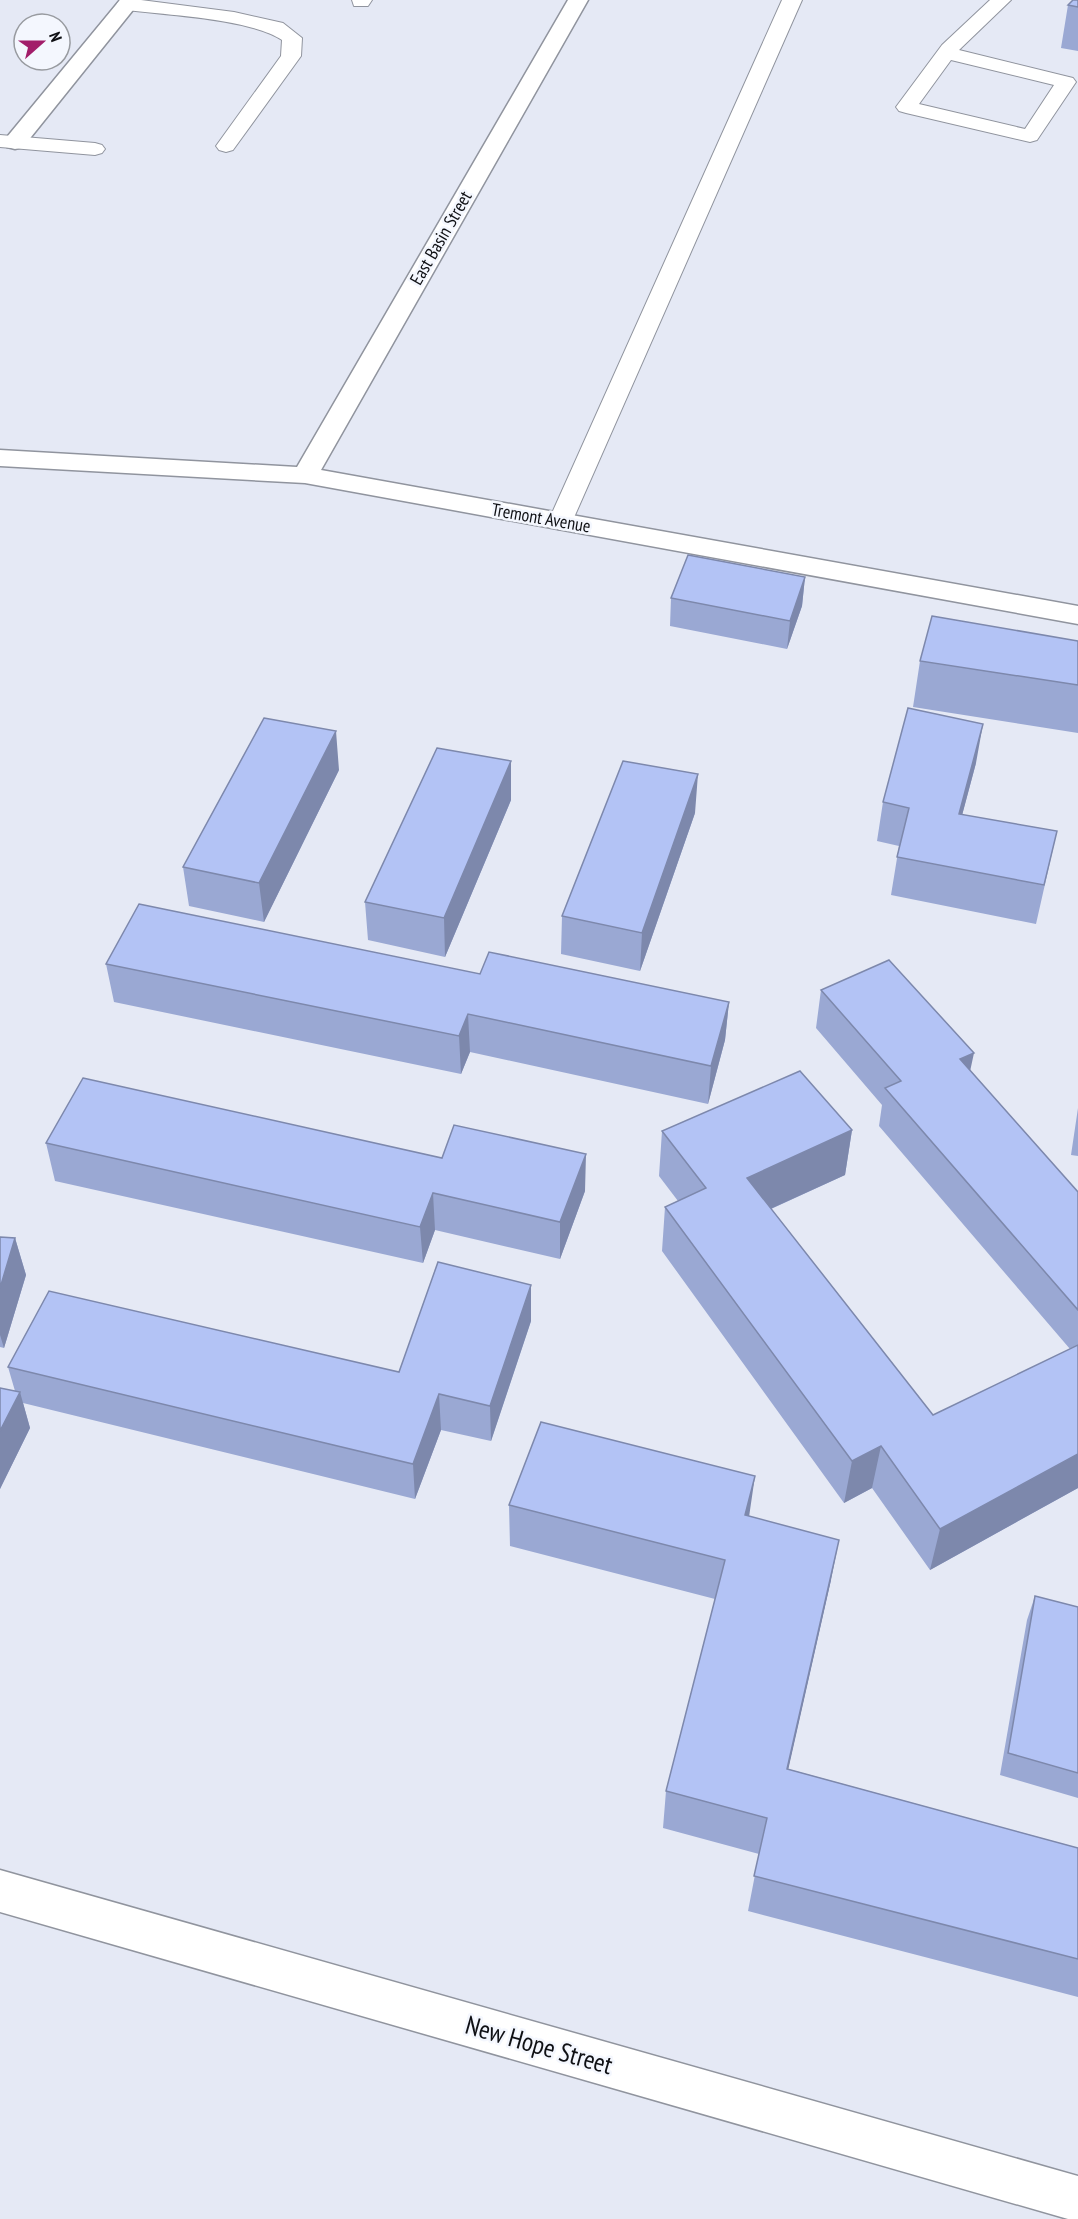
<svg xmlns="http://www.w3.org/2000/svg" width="1078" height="2219" viewBox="0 0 1078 2219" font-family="'PT Sans Narrow',sans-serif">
<rect width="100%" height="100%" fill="#e5e9f5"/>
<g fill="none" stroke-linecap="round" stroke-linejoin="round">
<g stroke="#90949e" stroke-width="2">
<path id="service" d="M120 0H141L234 12 283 23 302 38 301 56 233 150 226 152 219 150 216 146 281 56 282 40C251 19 167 15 127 10L120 8 117 4Z
M352 0H372L368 6H354Z
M782 0H802L572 522 569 527 560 530 551 527 548 522Z
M990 0H1011L959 50 1073 78 1076 82 1037 140 1030 142 906 113 899 111 896 107 942 45ZM951 60 1054 85 1025 129 919 104Z
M0 135 95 143 102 145 105 149 102 153 95 155 0 147Z"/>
</g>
<g stroke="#90949e" stroke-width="3">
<path id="minor" d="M120 0H141L23 147 15 149 7 147 4 142 7 137Z
M568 0H588L321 470 1078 606V624L305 483 0 466V450L297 467Z
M0 1870 1078 2176V2219H1068L0 1912Z"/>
</g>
<use href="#service" fill="#fff" fill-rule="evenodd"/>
<use href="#minor" fill="#fff" fill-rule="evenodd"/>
</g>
<path fill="#9aa8d3" d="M1078 0V51L1061 48 1068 5Z
M805 577 802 606 787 649 670 626 671 598Z
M1078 641V733L913 707 920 661Z
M511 761V800L445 957 368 940 365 902Z
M976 763 962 815 1057 831 1036 924 891 895 899 846 877 841 883 802Z
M339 770 264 922 189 906 183 867Z
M695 813 640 971 561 954 562 916Z
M106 964 480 974 729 1002 725 1040 708 1104 470 1052 461 1074 114 1002Z
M821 990 970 1070 1078 1192V1488L930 1570 872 1488 844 1503 662 1251 665 1207 678 1201 659 1176 662 1131 852 1130 845 1175 771 1209 933 1415 1070 1349 879 1126 882 1105 816 1028Z
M1078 1108V1156L1071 1155Z
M46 1143 585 1191 560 1259 435 1230 423 1263 55 1181Z
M0 1237 15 1238 26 1275 4 1348 0 1347Z
M531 1321 491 1441 441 1430 415 1499 23 1403 30 1428 0 1489V1388L15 1391 8 1367 399 1372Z
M509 1505 749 1516 831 1580 788 1769 1078 1848V1997L748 1911 759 1854 663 1828 666 1791 715 1599 510 1546Z
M1035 1596 1078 1607V1798L1000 1775 1027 1620Z"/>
<path fill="#7d88ac" d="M805 577 802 606 787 649 790 621Z
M983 724 976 763 952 853 959 814Z
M336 731 339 770 264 922 259 883Z
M511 761V800L445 957 444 918Z
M698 774 695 813 640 971 642 933Z
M729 1002 725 1040 708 1104 711 1066Z
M468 1014 470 1052 461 1074 459 1036Z
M974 1053 966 1090 960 1059Z
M852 1130 845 1175 742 1222 747 1178Z
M586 1154 585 1191 560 1259V1222Z
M433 1193 435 1230 423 1263 420 1227Z
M15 1238 26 1275 4 1348 0 1335V1288Z
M531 1285V1321L491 1441 490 1406Z
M20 1392 30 1428 0 1489V1431Z
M439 1394 441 1430 415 1499 413 1464Z
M881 1446 872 1488 844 1503 852 1461Z
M1078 1454V1488L930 1570 940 1529Z
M755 1476 749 1517 745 1515Z
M839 1540 831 1580 780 1806 787 1769Z"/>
<path fill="#b3c3f5" stroke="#7d88ac" stroke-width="1.5" d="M1073 0H1078V7L1068 5Z
M688 555 805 577 790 621 671 598Z
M932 616 1078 641V685L920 661Z
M908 708 983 724 959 814 1057 831 1044 885 897 857 909 808 883 802Z
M264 718 336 731 259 883 183 867Z
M437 748 511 761 444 918 365 902Z
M623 761 698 774 642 933 562 916Z
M139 904 480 974 489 952 729 1002 711 1066 468 1014 459 1036 106 964Z
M889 960 974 1053 960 1059 1078 1192V1310L885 1088 901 1081 821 990Z
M800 1071 852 1130 747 1178 933 1415 1078 1345V1454L940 1529 881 1446 852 1461 665 1207 706 1188 662 1131Z
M83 1078 442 1158 454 1125 586 1154 560 1222 433 1193 420 1227 46 1143Z
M0 1237 15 1238 0 1288Z
M438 1262 531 1285 490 1406 439 1394 413 1464 8 1367 49 1291 399 1372Z
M0 1388 20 1392 0 1431Z
M541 1422 755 1476 745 1515 839 1540 787 1769 1078 1848V1959L754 1876 767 1818 666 1791 725 1560 509 1505Z
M1035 1596 1078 1607V1773L1008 1753Z"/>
<g text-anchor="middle" stroke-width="5" stroke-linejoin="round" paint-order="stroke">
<g font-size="18" fill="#0f1014" stroke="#f4f7fe">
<text transform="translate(441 238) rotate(-60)" y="6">East Basin Street</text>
<text transform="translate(541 518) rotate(10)" y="6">Tremont Avenue</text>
</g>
<g font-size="26" fill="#0f1014" stroke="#f4f7fe">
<text transform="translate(539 2045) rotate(16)" y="9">New Hope Street</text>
</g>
</g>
<g transform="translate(42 42) rotate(69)"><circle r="28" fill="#f4f7fe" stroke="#989ba0" stroke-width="1.5"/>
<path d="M0-4.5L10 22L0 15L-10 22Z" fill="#a21d6a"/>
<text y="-9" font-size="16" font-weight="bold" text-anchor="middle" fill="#0f1014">N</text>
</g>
</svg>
